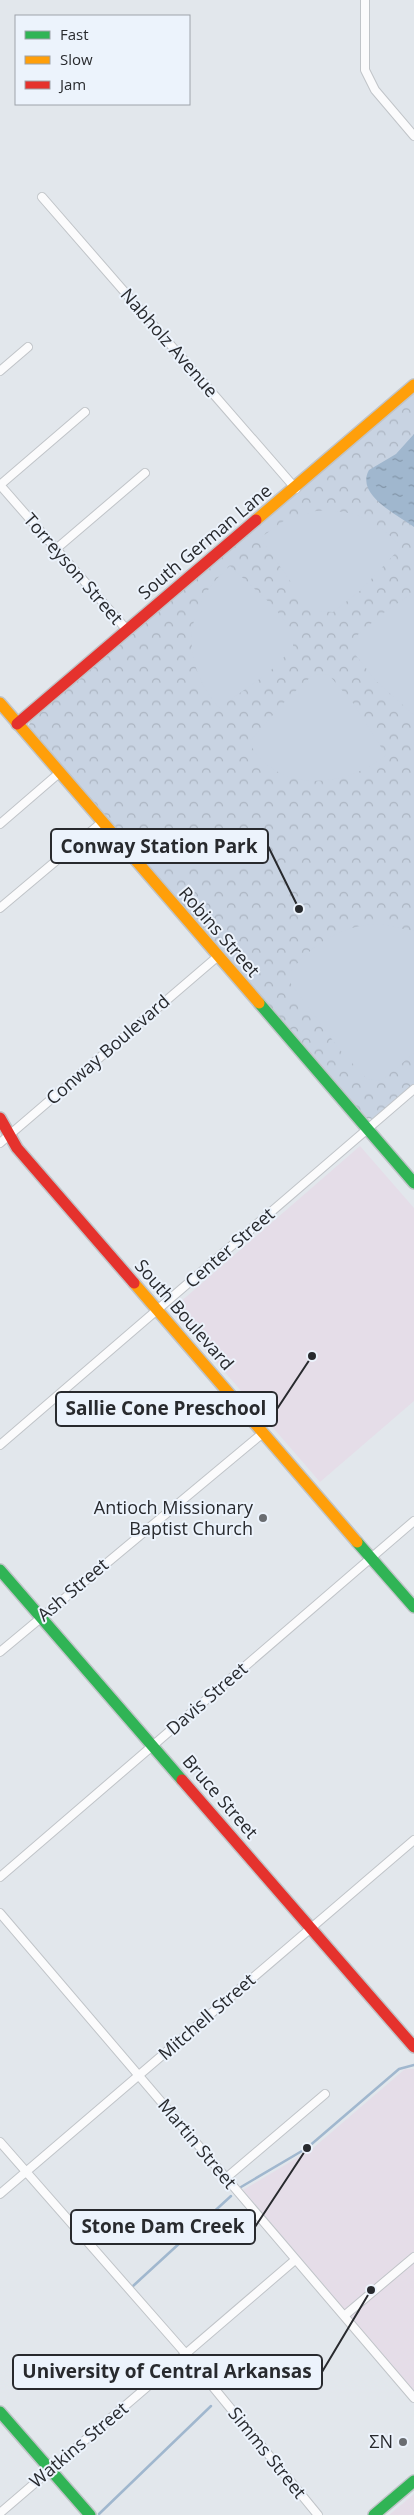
<svg xmlns="http://www.w3.org/2000/svg" width="414" height="2515" viewBox="0 0 414 2515" font-family="'Open Sans',sans-serif">
<defs>
<pattern id="park-crowns" width="20" height="18" patternUnits="userSpaceOnUse" patternTransform="scale(1.25)"><rect width="20" height="18" fill="#c8d3e2"/><path d="M2 6a3 3 0 1 1 6 0M12 15a3 3 0 1 1 6 0" fill="none" stroke="#acb5c2"/></pattern>
<pattern id="water-ripples" width="26" height="14" patternUnits="userSpaceOnUse" patternTransform="scale(1.25)"><rect width="26" height="14" fill="#a0b7ce"/><path d="M2 4q2-2 4 0t4 0M15 11q2-2 4 0t4 0" fill="none" stroke="#8295a8"/></pattern>
</defs>
<rect width="100%" height="100%" fill="#e2e7ec"/>
<path fill="#e5dde8" d="M360 1146 414 1208V1401L320 1482 171 1310Z
M405 2069H414V2391L243 2190 312 2149Z
M414 2494V2515H389Z"/>
<path fill="url(#park-crowns)" d="M414 392V1085L374 1119 364 1118 31 732 29 726 31 718Z"/>
<path fill="#c8d3e2" d="M316 511C354 509 376 519 401 547L361 590 333 612 319 611 293 585 260 538 285 520Z
M230 566 272 605 293 631V648L268 673 219 708C179 661 183 606 230 566Z
M414 592V715L377 682 354 653V638L382 614Z
M314 674 329 675 353 703 386 755C346 788 276 795 249 742L288 698Z
M379 924 414 931V1053L381 1081 367 1079 339 1049 286 977C309 946 340 925 379 924Z"/>
<path fill="url(#water-ripples)" d="M414 434V527C398 515 355 495 369 470L396 454Z"/>
<g fill="none" stroke-linecap="round" stroke-linejoin="round">
<path stroke="#a0b7ce" stroke-width="2.5" d="M241 2187 307 2148 399 2069 414 2065
M133 2286 231 2196
M99 2514 211 2406"/>
<g stroke="#c0c4c8" stroke-width="10">
<path id="street" d="M365 0V70L375 90 414 136
M42 197 296 489
M0 371 28 347
M0 485 127 630
M0 485 85 412
M56 549 145 473
M0 824 58 774
M0 908 101 823
M0 1143 217 957
M0 1445 414 1089
M0 1652 263 1433
M0 1877 414 1521
M0 1913 414 2398
M0 2142 186 2354 318 2515
M226 2178 325 2094
M0 2194 414 1840
M344 2316 414 2257
M0 2513 295 2260"/>
</g>
<g stroke="#c0c4c8" stroke-width="14">
<path id="fast" d="M259 1003 414 1183
M357 1542 414 1607
M0 1570 182 1780
M0 2412 90 2515
M374 2515 414 2481"/>
</g>
<g stroke="#c0c4c8" stroke-width="14">
<path id="slow" d="M256 520 414 385
M0 703 259 1003
M134 1283 357 1542"/>
</g>
<g stroke="#c0c4c8" stroke-width="14">
<path id="jam" d="M17 724 256 520
M0 1118 17 1148 134 1283
M182 1780 414 2047"/>
</g>
<use href="#street" stroke="#fbfbfc" stroke-width="8"/>
<use href="#fast" stroke="#30b455" stroke-width="11"/>
<use href="#slow" stroke="#ff9f0a" stroke-width="11"/>
<use href="#jam" stroke="#e5322d" stroke-width="11"/>
</g>
<g fill="#696c70" stroke="#ecf3fc" stroke-width="2">
<circle cx="263" cy="1518" r="5"/>
<circle cx="403" cy="2442" r="5"/>
</g>
<g text-anchor="middle" stroke-width="4" stroke-linejoin="round" paint-order="stroke">
<g font-size="18" fill="#282a2e" stroke="#ecf3fc">
<text transform="translate(169 343) rotate(49)" y="6">Nabholz Avenue</text>
<text transform="translate(205 542) rotate(-40)" y="6">South German Lane</text>
<text transform="translate(73 569) rotate(49)" y="6">Torreyson Street</text>
<text transform="translate(219 932) rotate(49)" y="6">Robins Street</text>
<text transform="translate(108 1050) rotate(-41)" y="6">Conway Boulevard</text>
<text transform="translate(230 1248) rotate(-41)" y="6">Center Street</text>
<text transform="translate(184 1315) rotate(49)" y="6">South Boulevard</text>
<text transform="translate(73 1590) rotate(-40)" y="6">Ash Street</text>
<text transform="translate(207 1699) rotate(-41)" y="6">Davis Street</text>
<text transform="translate(220 1797) rotate(49)" y="6">Bruce Street</text>
<text transform="translate(207 2017) rotate(-41)" y="6">Mitchell Street</text>
<text transform="translate(197 2144) rotate(50)" y="6">Martin Street</text>
<text transform="translate(79 2445) rotate(-40)" y="6">Watkins Street</text>
<text transform="translate(267 2453) rotate(51)" y="6">Simms Street</text>
</g>
<g font-size="18" fill="#282a2e" stroke="#ecf3fc" text-anchor="end">
<text x="253" y="1514">Antioch Missionary<tspan x="253" dy="21">Baptist Church</tspan></text>
<text x="393" y="2448">ΣΝ</text>
</g>
</g>
<path fill="none" stroke="#282a2e" stroke-width="2" d="M299 909L268 846M312 1356L277 1409M307 2148L255 2227M371 2290L322 2372"/>
<g fill="#282a2e" stroke="#ecf3fc" stroke-width="2">
<circle cx="299" cy="909" r="5"/>
<circle cx="312" cy="1356" r="5"/>
<circle cx="307" cy="2148" r="5"/>
<circle cx="371" cy="2290" r="5"/>
</g>
<g fill="#ecf3fc" stroke="#282a2e" stroke-width="2">
<rect x="51" y="829" width="217" height="34" rx="5"/>
<rect x="56" y="1392" width="221" height="34" rx="5"/>
<rect x="71" y="2210" width="184" height="34" rx="5"/>
<rect x="13" y="2355" width="309" height="34" rx="5"/>
</g>
<g font-size="19" text-anchor="middle" font-weight="bold" fill="#282a2e">
<text x="159" y="853">Conway Station Park</text>
<text x="166" y="1415">Sallie Cone Preschool</text>
<text x="163" y="2233">Stone Dam Creek</text>
<text x="167" y="2378">University of Central Arkansas</text>
</g>
<rect x="15" y="15" width="175" height="90" fill="#ecf3fc" stroke="#9ea3aa"/>
<rect x="25" y="31" width="25" height="8" fill="#30b455" stroke="#9ea3aa"/>
<text x="60" y="40" font-size="15" fill="#282a2e">Fast</text>
<rect x="25" y="56" width="25" height="8" fill="#ff9f0a" stroke="#9ea3aa"/>
<text x="60" y="65" font-size="15" fill="#282a2e">Slow</text>
<rect x="25" y="81" width="25" height="8" fill="#e5322d" stroke="#9ea3aa"/>
<text x="60" y="90" font-size="15" fill="#282a2e">Jam</text>
</svg>
